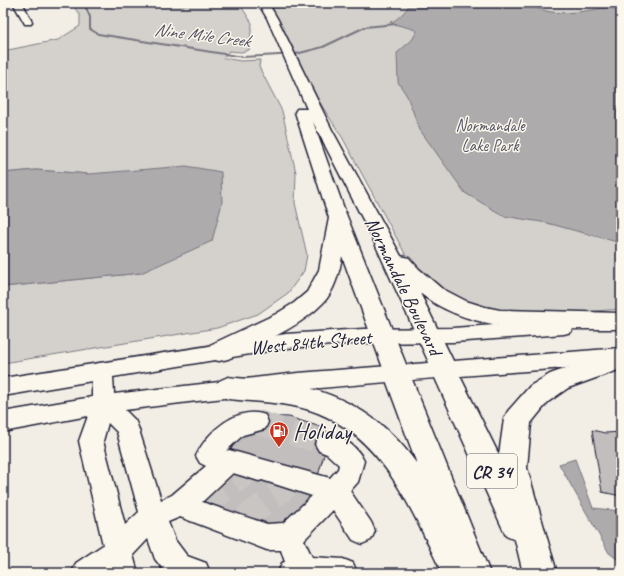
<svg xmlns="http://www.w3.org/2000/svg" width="624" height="576" viewBox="0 0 624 576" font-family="Caveat,sans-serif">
<rect width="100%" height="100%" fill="#f2eee5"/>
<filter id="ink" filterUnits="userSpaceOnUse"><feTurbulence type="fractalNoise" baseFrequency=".025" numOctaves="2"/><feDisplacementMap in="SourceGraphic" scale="8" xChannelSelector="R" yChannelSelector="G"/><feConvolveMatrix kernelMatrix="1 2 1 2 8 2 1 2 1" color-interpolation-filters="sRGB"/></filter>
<g filter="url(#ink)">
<path fill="#d4d1cc" stroke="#7b7a84" d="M71 3H239L252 23 249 50 241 52 229 51 223 58 241 61 260 60 259 67 282 111 296 173 295 203 307 255 304 271 288 293 258 314 217 328 3 363V287L141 273 89 174 36 170 3 173V51L58 40 80 26V15Z
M346 3H621V309L530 316 455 302 409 261 342 137 315 95 292 46 271 8 340 5Z"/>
<path fill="#aeabad" stroke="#76747f" d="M410 3H534L535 7C558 19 592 9 618 6L619 3H621V243L547 223 504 216 465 193 420 130 407 96 398 82 397 53 412 40 417 31C410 27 393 25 390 22 396 22 408 9 410 3Z
M186 166 221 172 222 203 212 241 141 273 3 287V173L36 170 89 174Z
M575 459 593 508 621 511V562L609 553 559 464Z"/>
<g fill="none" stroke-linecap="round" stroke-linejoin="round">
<path stroke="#76747f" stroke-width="2" d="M84 3 90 17V29L98 34 243 57 296 54 323 47 365 27 396 24"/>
</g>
<path fill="#c2bebe" stroke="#22223b" d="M260 416 289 417 321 427 330 434 317 479 229 453 239 434Z
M592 430 605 433 621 432V496L602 492Z
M239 469 320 495 280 530 196 502Z"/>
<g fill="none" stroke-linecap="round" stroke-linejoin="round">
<path stroke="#c8c5c3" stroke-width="24" stroke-dasharray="24 12" stroke-linecap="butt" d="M257 422 327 444
M205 505 248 472
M245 518 289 485"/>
<g stroke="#22223b" stroke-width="3">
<path id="minor" d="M13 3 23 4 32 22 31 24H25Z
M564 320 571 322 574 327 571 332 564 334 453 342 363 343 286 348 113 377 114 394 298 373 621 348V364C455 376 289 388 125 410L135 420 138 427 161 500 172 495 206 466 200 463 196 456C207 432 237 405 265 415L268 422 265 429 243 435 226 451 229 450 330 478 338 469 339 465 327 454 319 451 315 444 319 437C336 430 357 445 364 461L358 482 350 491 371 522 375 531 371 540 362 544 353 540 333 510 304 540 312 557 343 559 353 563 357 573H278L282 563 285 562 281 550H267L180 517 168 522 175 540 187 556 206 563 210 573H166L155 559 148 539 133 555 138 573H72L76 563 103 545 79 441 88 416 3 432V412L92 397V381L3 396V378L286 334 363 329 453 328ZM108 423 117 432 139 512 125 525 103 441ZM233 473 259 481 262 480 312 496 283 523 267 524 202 502Z"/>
</g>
<g stroke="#22223b" stroke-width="3">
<path id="major" d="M258 3H268L277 18 332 130 401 256 409 258 419 269 441 288 466 301 485 307 500 310 621 313V329C555 328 474 337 420 293L457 369 453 376 444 379 435 376 372 237 313 122 346 214 409 372 405 379 396 382 387 379 342 256C340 271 334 292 323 303 298 329 259 343 228 359L219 361 210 359 207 352 210 345 276 314 294 303 307 292 319 270 329 218 295 112 297 109H307L267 18Z"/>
</g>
<g stroke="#22223b" stroke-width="3">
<path id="highway" d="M621 349V369L568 388 548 402 531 423 527 468 557 573H523L515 540 506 536 431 369 435 362 444 359 453 362 499 455 504 419 508 411 530 386 550 374Z
M396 362 405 365 409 372 490 573H442C413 513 385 440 318 413 289 402 258 402 228 399L219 395 215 388 219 381 228 377C249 380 271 380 292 384 345 395 385 419 417 464L383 372 387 365Z"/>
</g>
<use href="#minor" fill="#fbf7ec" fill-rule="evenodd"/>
<use href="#major" fill="#fbf7ec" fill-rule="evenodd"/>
<use href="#highway" fill="#fbf7ec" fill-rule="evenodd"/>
</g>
</g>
<defs>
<g id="fuel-pin" transform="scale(1)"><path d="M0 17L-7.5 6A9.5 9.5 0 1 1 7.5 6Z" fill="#c8321e" stroke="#fbf7ec"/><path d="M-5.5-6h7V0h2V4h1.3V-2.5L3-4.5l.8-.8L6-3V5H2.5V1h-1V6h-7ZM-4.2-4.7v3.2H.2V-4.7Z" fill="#fff"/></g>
</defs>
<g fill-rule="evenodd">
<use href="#fuel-pin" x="279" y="431"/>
</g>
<g text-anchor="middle" stroke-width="3" stroke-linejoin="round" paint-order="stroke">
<g font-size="17" fill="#575766" stroke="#fbf7ec">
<text x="490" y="131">Normandale<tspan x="490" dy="20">Lake Park</tspan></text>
</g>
<g font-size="18" font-style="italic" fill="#535263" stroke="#fbf7ec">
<text transform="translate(202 35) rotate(7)" y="6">Nine Mile Creek</text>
</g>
<rect fill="#fbf7ec" stroke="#636270" stroke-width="1" x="467" y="454" width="50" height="34" rx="3"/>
<g font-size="19" font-weight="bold" fill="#22223b">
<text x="492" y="478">CR 34</text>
</g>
<g font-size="20" fill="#22223b" stroke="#fbf7ec">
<text transform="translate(404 286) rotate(64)" y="7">Normandale Boulevard</text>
<text transform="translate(311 342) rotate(-5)" y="7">West 84th Street</text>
</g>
<g font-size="24" fill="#22223b" stroke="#fbf7ec" text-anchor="start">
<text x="293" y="439">Holiday</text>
</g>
</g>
<rect width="624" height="576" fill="none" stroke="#fbf7ec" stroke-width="16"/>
<rect x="8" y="8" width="608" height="560" fill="none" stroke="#22223b" stroke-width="1.5" filter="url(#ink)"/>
</svg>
